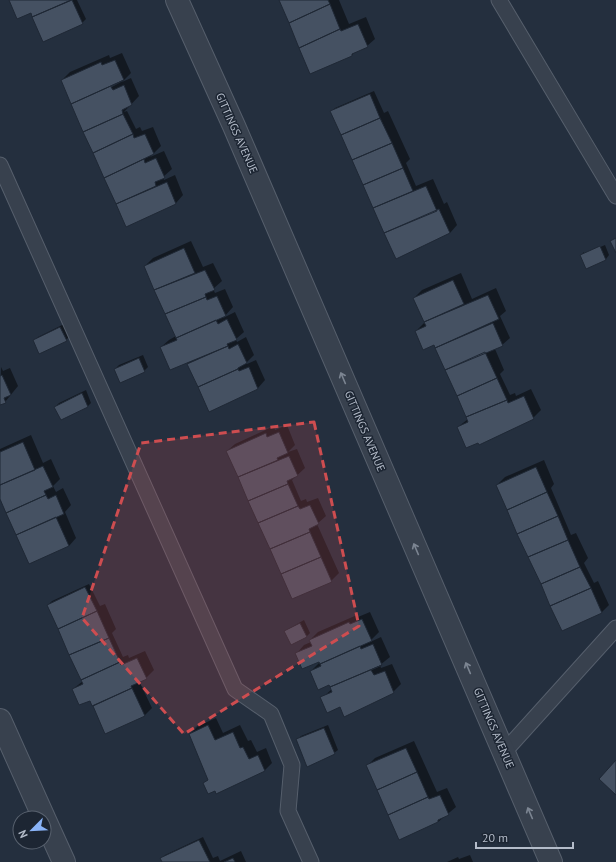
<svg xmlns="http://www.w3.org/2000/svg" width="616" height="862" viewBox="0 0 616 862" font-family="'PT Sans',sans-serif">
<rect width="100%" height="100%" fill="#242f3e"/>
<path fill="#0007" d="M10 0H77L86 19 82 23 44 40 31 12Z
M280 0H339L349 24 366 17 375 39 367 46 356 51 352 55Z
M122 53 131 73 122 82 131 78 139 96 124 112 127 111 136 129 140 127 142 131 153 127 161 146 150 157 164 151 172 169 163 177 164 180 175 175 183 195 176 203 126 226 62 80 70 72 109 55 110 58Z
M374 91 384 113 388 111 410 159 406 163 416 186 433 179 444 204 447 202 457 225 450 233 396 258 331 112 335 108Z
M191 241 203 267 213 263 222 281 213 289 215 293 225 289 233 307 223 318 235 312 244 332 236 339 237 342 246 337 254 355 246 363 247 364 256 360 265 380 258 388 209 411 187 362 161 347 169 340 176 336 145 266 153 258Z
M605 245 609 255 606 259 587 268 581 255 584 252V254Z
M461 273 472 299 496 288 506 311 500 316 510 338 502 345 495 349 504 370 500 374 510 395 515 393 516 396 531 389 541 410 533 418 458 427 468 419 435 343 416 331 425 322 414 298 422 290Z
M64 324 70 336 66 340 34 341 38 337Z
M143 355 148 367 144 371 115 369 119 365Z
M1 367 3 371 10 368 18 386 5 402 0 404Z
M86 390 91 403 88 406 55 407 59 403Z
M287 425 295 445 288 452 297 449 305 468 292 480 301 501 306 499 307 502 318 498 326 516 317 524 339 573 331 581 293 598 227 451 235 444 274 426 275 430Z
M31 435 43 463 51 459 60 479 53 486 56 492 63 488 71 505 65 512 76 538 69 546 0 497V449Z
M544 460 554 484 551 488 571 535 576 533 588 558 584 563 594 583 598 581 609 605 601 613 497 485 505 477Z
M89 584 100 606 105 604 116 629 112 633 123 657 128 655 129 658 145 651 154 670 146 678 139 681 152 708 144 716 106 733 90 699 73 689 83 681 48 605 52 601Z
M370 612 379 632 368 643 381 637 390 657 380 665 381 668 392 664 401 684 393 692 340 706 322 698 332 689 330 684 311 671 322 660 297 653 304 645 311 642 310 640 318 632 357 615 358 617Z
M304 620 310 633 307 636 285 631Z
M216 718 223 733 240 725 248 741 251 740 257 752 266 748 272 763 265 770 216 792 204 783 209 779 190 734 198 726Z
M328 725 338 750 334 753 297 740 301 736Z
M414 741 437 792 447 788 456 807 438 822 367 766 375 758Z
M203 837 213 858 218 856 220 861 241 851 246 862H163L161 859 165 855Z
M470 855 473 862H447L458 857 459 859Z"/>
<path fill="#455162" stroke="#1f2835" d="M9 0H71L32 17 31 13 17 19Z
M72 0 83 24 43 42 32 17Z
M279 0H328L330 4 289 23Z
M330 4 340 29 299 48 289 23Z
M358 24 368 47 352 54V56L310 74 299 48 340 29 341 31Z
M115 60 124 80 71 104 61 80 101 62 102 65Z
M124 80 111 87 113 90 124 85 132 105 122 110 123 114 83 132 71 104Z
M370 94 380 118 341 135 330 111Z
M123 114 133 134 93 153 83 132Z
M380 118 392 143 352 160 341 135Z
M133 134 134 138 145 134 154 154 104 178 93 153Z
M392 143 403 168 363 185 352 160Z
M156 158 165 178 155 182 156 186 116 204 104 178 144 159 145 163Z
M403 168 413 191 373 208 363 185Z
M167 182 176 204 126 227 116 204Z
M426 186 437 211 384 233 373 208Z
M439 209 450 233 396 259 384 233Z
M616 238V253L610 241Z
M600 246 606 260 586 269 580 255Z
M184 248 195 273 154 290 144 266Z
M205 270 215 290 205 294 206 297 165 314 154 290Z
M453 280 464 304 424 322 413 298Z
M488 295 499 319 435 348 434 345 423 350 415 331 426 326 424 322Z
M217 296 226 316 176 338 165 314 206 297 207 300Z
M227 319 237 340 227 344 228 346 170 370 160 347 177 340 176 338 216 320 218 324Z
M493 323 503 346 445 370 435 348Z
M60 327 67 341 39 354 33 340Z
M238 344 247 363 238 368V369L198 387 187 364 228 346 229 349Z
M485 352 497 378 457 396 445 370Z
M139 358 145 372 120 383 114 369Z
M249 367 258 389 209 412 198 387 238 369 239 371Z
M2 375 11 395 4 398 6 403 0 405V376Z
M497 378 507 400 466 417 457 396Z
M82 393 88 407 61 420 54 407Z
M524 396 534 419 479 445 478 443 466 448 457 427 468 422 466 417 507 400 508 403Z
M279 432 288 453 277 458 278 460 238 477 226 451 266 433 267 437Z
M23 442 35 470 0 485V452Z
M289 456 298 476 287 481 288 484 248 501 238 477Z
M43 466 53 487 44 491 46 495 6 513 0 499V485Z
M536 467 547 492 507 510 496 485Z
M288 484 298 506 258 523 248 501Z
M547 492 558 516 517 534 507 510Z
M46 495 48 499 56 495 64 514 16 535 6 513Z
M310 505 319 524 309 529 310 532 270 549 258 523 298 506 300 509Z
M558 516 568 540 528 557 517 534Z
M56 517 69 546 29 564 16 535Z
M310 532 321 557 281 574 270 549Z
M568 540 580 567 541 584 528 557Z
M321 557 332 582 292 599 281 574Z
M580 567 591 588 550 606 541 584Z
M85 587 97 611 58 629 47 605Z
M591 588 602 613 562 631 550 606Z
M97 611 109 638 69 655 58 629Z
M362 619 372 641 320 664 319 662 302 669 295 653 312 646 309 640 349 622 350 624Z
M300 623 307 637 291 645 284 631Z
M109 638 120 662 81 680 69 655Z
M373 644 382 665 330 687 329 685 318 690 310 671 321 666 320 664 360 646 361 649Z
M137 658 147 679 131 686 132 688 92 706 90 701 79 705 72 689 83 684 81 680 120 662 121 665Z
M382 665 371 670 374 675 385 671 394 693 344 717 340 707 327 713 320 697 332 692 330 687Z
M132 688 145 716 105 734 93 706Z
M208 725 215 740 233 732 240 748 243 747 249 759 258 755 265 771 216 794 215 791 208 794 203 783 208 780 189 734Z
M324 728 335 754 307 767 296 739Z
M406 748 417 772 377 790 366 765Z
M616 760V795L599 779Z
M417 772 428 797 388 815 377 790Z
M440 795 449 815 438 820V822L399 840 388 815 428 797 429 799Z
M199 840 210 862H162L160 858Z
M233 858 235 862H224Z"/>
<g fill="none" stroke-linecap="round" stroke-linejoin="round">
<g stroke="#565f6c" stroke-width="17">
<path id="service" d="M499 0 616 196
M0 165 235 689 271 714 292 765 288 811 311 862
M504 752 616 628"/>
</g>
<g stroke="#565f6c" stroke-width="24">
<path id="minor" d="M177 0 234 126 551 862
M0 720 44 818
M44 818 64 862"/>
</g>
<use href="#service" stroke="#38414e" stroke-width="15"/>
<use href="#minor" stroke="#38414e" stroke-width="22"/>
</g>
<defs><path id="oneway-shaft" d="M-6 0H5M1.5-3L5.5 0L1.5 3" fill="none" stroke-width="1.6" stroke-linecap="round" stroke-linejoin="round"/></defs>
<g stroke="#7c8592">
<use href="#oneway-shaft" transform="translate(343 378) rotate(-113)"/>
<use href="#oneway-shaft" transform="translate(416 549) rotate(-113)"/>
<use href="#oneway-shaft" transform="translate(468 668) rotate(-113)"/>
<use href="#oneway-shaft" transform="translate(530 813) rotate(-113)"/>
</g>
<path fill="#ce4d50" fill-opacity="0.2" stroke="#ce4d50" stroke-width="3" stroke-dasharray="8 5" stroke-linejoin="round" d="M314 422 359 626 184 734 82 618 141 443Z"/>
<g text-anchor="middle" stroke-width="3" stroke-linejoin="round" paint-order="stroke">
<g font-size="11" fill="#b4bcc9" stroke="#1d2633">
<text transform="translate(237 133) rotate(66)" y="4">GITTINGS AVENUE</text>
<text transform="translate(365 431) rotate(67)" y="4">GITTINGS AVENUE</text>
<text transform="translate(494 728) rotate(67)" y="4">GITTINGS AVENUE</text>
</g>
</g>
<g transform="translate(32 830) rotate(246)"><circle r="19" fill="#1d2633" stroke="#59626f"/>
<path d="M0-3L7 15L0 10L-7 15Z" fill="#8ab4f8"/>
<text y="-6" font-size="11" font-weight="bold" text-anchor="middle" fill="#b4bcc9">N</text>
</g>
<path d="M476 842v6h97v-6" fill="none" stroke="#b4bcc9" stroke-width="2"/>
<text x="482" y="842" font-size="12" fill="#b4bcc9" stroke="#1d2633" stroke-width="3" paint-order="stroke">20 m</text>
</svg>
